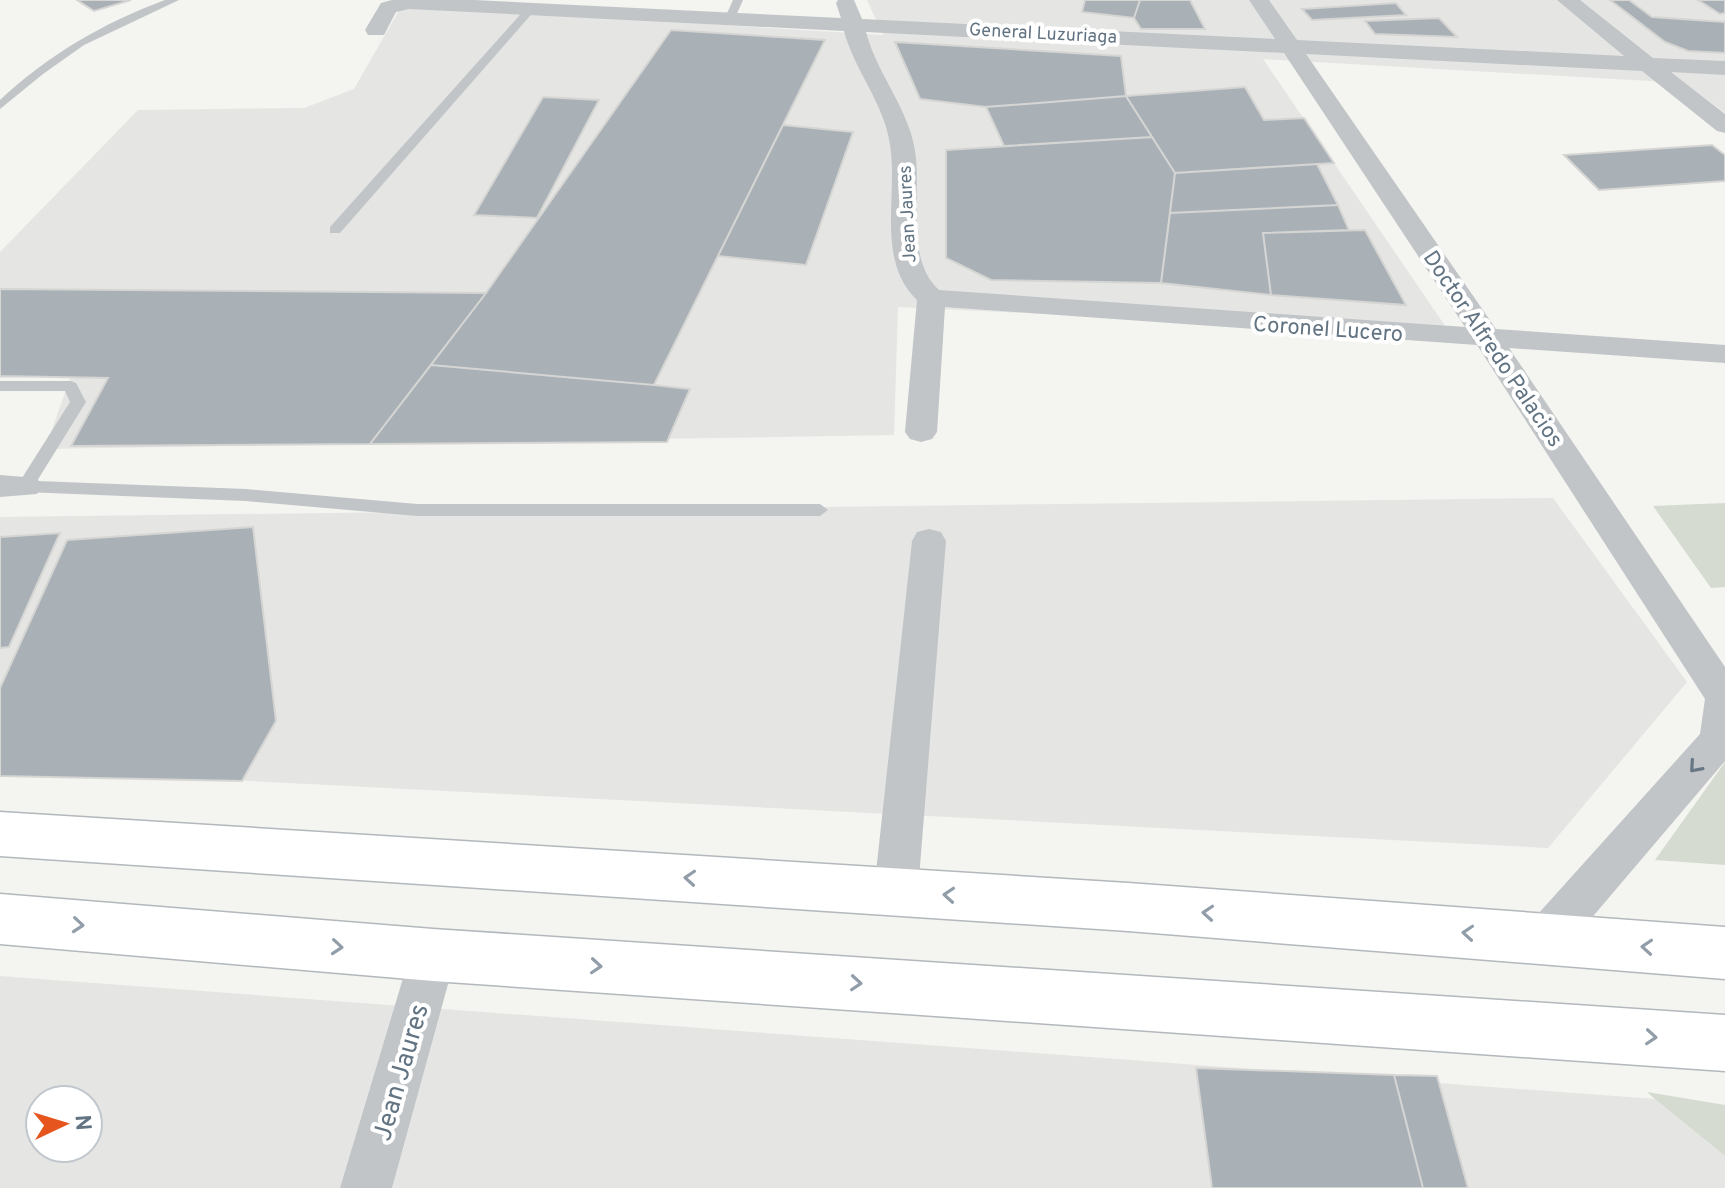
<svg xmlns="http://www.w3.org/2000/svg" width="1725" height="1188" viewBox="0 0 1725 1188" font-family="Overpass,sans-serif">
<rect width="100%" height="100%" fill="#f4f4f0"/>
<path fill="#e5e6e4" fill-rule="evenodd" d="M867 0H1725V113L1685 83 1263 59 1450 333 898 307 894 435 45 449 71 376 0 378V252L138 110 304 108 354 89 402 5 883 35Z
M1553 498 1687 682 1548 848 0 768V517Z
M0 976 1655 1099 1725 1156V1188H0ZM40 1100H88V1148H40Z"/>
<path fill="#d5dbd1" d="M1725 503V587L1711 588 1653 506Z
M1725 762V865L1655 860Z
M1647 1092 1725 1105V1156L1655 1099Z"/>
<path fill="#a9b1b7" stroke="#d5d5d3" stroke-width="2" d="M77 0H131L94 11Z
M1085 0H1140L1134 18 1082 12Z
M1140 0H1190L1205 29H1141L1134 18Z
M1610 0H1629L1652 17 1725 22V53L1688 51 1665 42Z
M1698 0H1725V13L1720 14Z
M1396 3 1406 15 1312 20 1302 9Z
M1439 18 1457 37 1375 34 1365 21Z
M671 30 825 40 654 385 431 365 486 293Z
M895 42 1121 56 1126 96 986 107 920 99Z
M1245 87 1264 120 1304 118 1334 163 1175 173 1126 96Z
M1126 96 1152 137 1004 146 986 107Z
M543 97 599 100 537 218 474 215Z
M783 125 853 132 806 265 718 256Z
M1152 137 1175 173 1161 283 991 280 946 258V150Z
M1712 145 1725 155V181L1599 190 1564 155Z
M1317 164 1338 205 1170 213 1175 173Z
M1338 205 1349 230 1263 233 1271 295 1161 283 1170 213Z
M1365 230 1406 305 1271 295 1263 233Z
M0 289 486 293 370 444 71 446 108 378 0 376Z
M431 365 654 385 690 389 667 442 370 444Z
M253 527 276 721 242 781 0 776V688L67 540Z
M60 533 9 647 0 648V537Z
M1196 1068 1394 1075 1423 1188H1212Z
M1394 1075 1437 1076 1468 1188H1423Z"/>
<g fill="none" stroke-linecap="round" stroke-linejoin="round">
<g stroke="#b3b8bd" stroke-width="3">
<path id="secondary" d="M0 812 1128 883 1725 927V979L1128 931 0 856Z
M0 894 433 929 1725 1015V1071L433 981 0 944Z"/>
</g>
<path fill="#c1c5c8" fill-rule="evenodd" d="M165 0H179L84 45 43 74 0 109V100C48 55 103 23 165 0Z
M733 0H743L735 18 730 21 725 18Z
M527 7 536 9 340 233H330V227Z
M0 381H71L76 383 86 402 37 481 246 489 417 504H820L828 510 820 516H417L246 501 25 492 17 486 70 402 65 391H0Z"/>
<path fill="#c1c5c8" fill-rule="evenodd" d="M392 0H474L841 18 836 3 838 0H854L862 19 1275 39 1249 0H1269L1297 40 1624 56 1557 0H1580L1653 58 1725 61V75L1671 72 1725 114V133L1717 131 1642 71 1306 54 1496 329 1725 345V363L1509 348 1725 667V761L1561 954 1545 960 1529 954 1523 939 1529 924 1700 734 1705 699 1477 345 945 307 937 432 932 439 921 442 910 439 905 432 917 300C874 259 900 191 889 139 882 101 854 69 844 31L409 9 396 12 384 35H368L365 30 381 3ZM866 32 1284 53 1465 327 939 290C906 260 920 199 916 158 912 112 878 77 866 32Z
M0 475 37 478 42 486 37 494 0 497Z
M929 529 941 532 946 541 918 891 911 905 896 910 881 905 874 891 912 541 917 532Z
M433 934 449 940 456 955 392 1188H340L410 955 417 940Z"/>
<use href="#secondary" fill="#fff" fill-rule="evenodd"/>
</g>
<defs><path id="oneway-chevron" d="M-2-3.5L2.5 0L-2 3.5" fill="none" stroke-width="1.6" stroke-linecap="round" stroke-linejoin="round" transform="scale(2)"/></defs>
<use stroke="#677786" href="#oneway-chevron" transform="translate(1695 767) rotate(131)"/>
<g stroke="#919da8">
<use href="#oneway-chevron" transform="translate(690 878) rotate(-176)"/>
<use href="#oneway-chevron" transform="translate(949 895) rotate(-176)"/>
<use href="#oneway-chevron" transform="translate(1208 913) rotate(-176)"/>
<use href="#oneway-chevron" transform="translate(78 925) rotate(5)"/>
<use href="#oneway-chevron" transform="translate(1468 933) rotate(-176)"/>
<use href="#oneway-chevron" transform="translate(337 947) rotate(5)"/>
<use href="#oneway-chevron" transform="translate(1647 947) rotate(-176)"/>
<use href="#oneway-chevron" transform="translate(596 966) rotate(4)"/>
<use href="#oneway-chevron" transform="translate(856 983) rotate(4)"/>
<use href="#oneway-chevron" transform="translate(1651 1037) rotate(4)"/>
</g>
<g text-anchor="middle" stroke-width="8" stroke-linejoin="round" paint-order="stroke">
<g font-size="18" fill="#627382" stroke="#fff">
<text transform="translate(1043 33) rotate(3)" y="6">General Luzuriaga</text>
<text transform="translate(907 214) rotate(-93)" y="6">Jean Jaures</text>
</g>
<g font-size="22" fill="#627382" stroke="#fff">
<text transform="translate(1328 328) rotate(4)" y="8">Coronel Lucero</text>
<text transform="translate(1494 348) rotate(56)" y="8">Doctor Alfredo Palacios</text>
</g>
<g font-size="26" fill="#627382" stroke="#fff">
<text transform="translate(400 1072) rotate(-74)" y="9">Jean Jaures</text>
</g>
</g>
<g transform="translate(64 1124) rotate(86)"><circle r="38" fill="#ffffff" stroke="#c0c7cd" stroke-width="2"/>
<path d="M0-6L14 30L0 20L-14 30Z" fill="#e6551e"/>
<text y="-12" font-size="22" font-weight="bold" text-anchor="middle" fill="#627382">N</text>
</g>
</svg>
